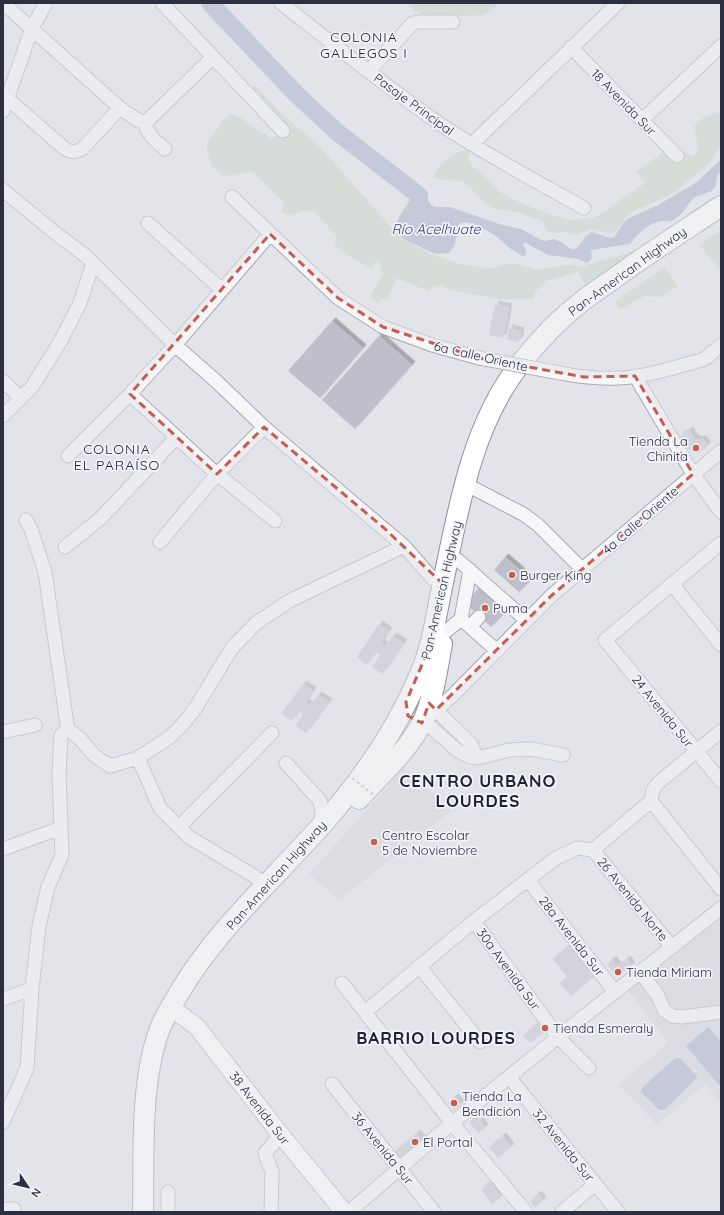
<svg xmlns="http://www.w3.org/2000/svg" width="724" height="1215" viewBox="0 0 724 1215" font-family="Quicksand,sans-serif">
<defs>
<filter id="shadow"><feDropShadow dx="3.5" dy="-3.5" stdDeviation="0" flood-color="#0004"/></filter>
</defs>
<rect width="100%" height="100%" fill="#e3e4ea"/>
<path fill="#d2d3dc" d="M404 768 451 811 339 900 309 874Z
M721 916V1104L706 1084 657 1125 619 1085 668 1043 628 990Z"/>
<path fill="#c5d4c5" d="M408 3H500L484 15 441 17 421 14 414 10Z
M255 85 279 111 320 147 398 235 430 254 464 265 477 267 494 268 506 264H517L537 270 557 266 574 265 581 267 602 260 613 258 652 244 586 287 578 272 551 280 548 279 536 291 533 299H498L446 289 443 285 434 286 428 291 396 278 387 300 381 299 378 304 370 297 384 273 379 270 382 265 376 261 372 268 354 260 334 244 337 236 313 211H304L288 215 282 212 284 203 253 172C243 172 234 175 223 176L211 166 206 144 223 121 232 113 240 117 247 123 271 138 279 135 251 89Z
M721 112V146L709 164 672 194 631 213 615 231 610 233 590 229 578 234 571 235 565 232 559 233 547 232 542 221 520 213 496 209 486 205 470 187 461 181 441 180 433 177C437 167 447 157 457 152 460 151 464 151 467 150L470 153 468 158 471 165 485 176 500 192 522 204 568 220 594 218 645 183 636 172 672 146 693 156 699 148 694 127 705 116Z
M721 231V271L699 245 711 236Z
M665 267 678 286 662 297 644 296 625 308 620 309 615 302Z"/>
<path fill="#a1aac8" d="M721 159V172L718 174C716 179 717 185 714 189 709 194 700 194 694 198 686 205 684 214 673 220 669 222 665 221 661 221 647 224 638 233 630 244L591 250 592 259 587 263 578 259 548 255 524 242 523 245C526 249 527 251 525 256H523C510 250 507 245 497 237 488 230 477 225 465 222L459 224 455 244 449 253 435 254 402 238 395 229 399 217 412 197 405 185 428 192 427 199 431 205 435 207H450L499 224 521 229 541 240 545 241 554 239 561 242 571 249H575C583 244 583 236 592 232L611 238 615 236 624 222 629 218 658 205 697 182Z
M708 1027 721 1041V1085H719L686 1046Z
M675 1058H680L697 1076 696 1079 664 1110H659L641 1092 642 1088Z"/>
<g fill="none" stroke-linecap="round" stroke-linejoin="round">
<path stroke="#a1aac8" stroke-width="18" d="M210 3 296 94 337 132 416 193 419 196V202"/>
</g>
<path fill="#bebfca" filter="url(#shadow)" d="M495 304 509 307 503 338 489 335Z
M332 321 363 348 320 398 288 371Z
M509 328 521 331 519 342 507 340Z
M379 336 412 365 355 429 322 400Z
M690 430 694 438 699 440 703 439 708 446 699 453H695L685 447 679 436Z
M505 557 531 580 519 592 494 570Z
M479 588 505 613 491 627 465 603Z
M379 624 389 631 381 643 385 646 393 636 404 643 382 674 372 667 380 655 376 652 366 665 357 657Z
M303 684 313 691 306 702 310 705 318 695 329 702 306 733 295 726 303 714 298 711 292 721 281 714Z
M570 945 595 976 571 996 560 983 567 977 553 959Z
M627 959 632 966 616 977 607 964 613 960 618 966Z
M542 1021 548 1029 530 1043 523 1035Z
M455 1097 461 1104 454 1110 448 1103Z
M480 1113 483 1118 480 1120 485 1128 478 1133 469 1122Z
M417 1133 423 1140 399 1160 393 1153Z
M503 1136 511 1147 498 1158 489 1147Z
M490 1182 501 1197 492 1204 481 1190Z
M538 1194 543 1201 535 1207 530 1201Z"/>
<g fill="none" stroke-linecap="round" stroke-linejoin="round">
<path stroke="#bec0c8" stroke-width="13" stroke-dasharray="13 6" stroke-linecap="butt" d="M479 617 493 602"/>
<g stroke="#a8aab4" stroke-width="15">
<path id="minor" d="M3 3 120 108 136 119 145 123C147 135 157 142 165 149
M162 3 283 131
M281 3C333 44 385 86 440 124 486 155 536 181 584 208
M571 47 677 156
M369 71 413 23 418 22H453
M3 95 64 148C71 153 76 153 83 148L120 108
M3 111 32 28 46 3
M642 120 721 46
M145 123 213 57
M472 144 618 3
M3 190 54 232 87 257 175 345 216 381 264 427 404 546 432 578 439 582H443
M232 197 338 298 383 327 432 345 479 358
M148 223 222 290
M560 373C580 377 598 379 618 378 647 377 675 367 702 360L707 357 721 345
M635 376 693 474 721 512
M3 381 21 398
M130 394 210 468 275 521
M3 416 32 387 60 342 80 303 93 263
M68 456 130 394 175 345 270 234
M473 488 523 514 538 525 582 569
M26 520 31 529 45 572 68 731
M160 542 217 474 264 427
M721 543 605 640 721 781
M65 547 101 518 176 438
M458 560 526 620
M672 584 721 645
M461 619 496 650
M470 627 479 617
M444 633 461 619 470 570
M430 704 471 744 477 758
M3 732 35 725
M563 755 531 749 509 750 482 757H470L458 751 431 727 422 723 453 695 551 596 721 451
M138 758 160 808 189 837 267 884
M286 763 320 801 322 813 320 827
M651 801 721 889
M179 827 272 733
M3 849 61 828
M593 850 672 947
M528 880 615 992
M474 921 558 1037 589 1068
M419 966 480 1042
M640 972 657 994 664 1010 672 1016 682 1017 721 1012
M342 983 452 1123 526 1212
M3 999 32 989
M365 1012 474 921 556 858 578 848 593 850 651 801 653 790 658 783 721 731
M509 1077 618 1212
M332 1084 434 1212
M3 1122 27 1068 32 989 39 926 48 887 62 855 59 772 61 735 65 731C77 730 86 747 94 755 99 759 104 762 110 766L138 758 170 737 184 723 196 707 232 648 256 623 291 600 404 546
M168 1192V1212
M3 1209H14
M271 1212 272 1172 265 1153 281 1135
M349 1212 452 1123 558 1037 721 908
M562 1212 595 1184"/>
</g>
<g stroke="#a3a6b5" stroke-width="19">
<path id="major" d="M173 1009 197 1027 281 1135 344 1212"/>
</g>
<g stroke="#8c8fa0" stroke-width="22">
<path id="highway" d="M359 799C381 774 408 751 423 721 434 697 437 670 442 644
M143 1212C144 1155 140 1084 159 1031 164 1017 172 1005 179 993 216 930 273 880 321 826 361 781 397 729 420 674 431 649 435 623 440 597 457 518 469 428 521 363 539 340 561 317 585 299 600 288 615 278 630 267 660 246 691 226 721 206"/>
</g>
<use href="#minor" stroke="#f6f6f9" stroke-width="13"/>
<use href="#major" stroke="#fff" stroke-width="17"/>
<use href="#highway" stroke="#fff" stroke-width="20"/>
<g stroke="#a8aab4" stroke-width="15" stroke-linecap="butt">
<path id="minor-bridge" d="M479 358 560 373"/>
</g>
<path stroke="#c1c2c9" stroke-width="2" stroke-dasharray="3 3" stroke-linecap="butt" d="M352 778 375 796"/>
<use href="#minor-bridge" stroke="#f6f6f9" stroke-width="13"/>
</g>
<path d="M0 0H724V1215H0ZM270 234 338 298 383 327 479 358 584 377 635 376 693 474 551 596 436 710 429 703 422 723 408 716 406 702 430 646 443 584 384 528 264 427 217 474 130 394Z" fill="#e3e4ea" fill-opacity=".55" fill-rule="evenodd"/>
<path fill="none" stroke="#c65d51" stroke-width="3" stroke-dasharray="8 5" stroke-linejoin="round" d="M270 234 338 298 383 327 479 358 584 377 635 376 693 474 551 596 436 710 429 703 422 723 408 716 406 702 430 646 443 584 384 528 264 427 217 474 130 394Z"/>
<g fill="#c65d51" stroke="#f3f4f8" stroke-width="1.5">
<circle cx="696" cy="448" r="4"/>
<circle cx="512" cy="575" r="4"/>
<circle cx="485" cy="608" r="4"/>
<circle cx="374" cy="842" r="4"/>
<circle cx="618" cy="972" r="4"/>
<circle cx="545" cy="1028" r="4"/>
<circle cx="454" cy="1103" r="4"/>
<circle cx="415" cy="1142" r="4"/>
</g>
<g text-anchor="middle" stroke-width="3.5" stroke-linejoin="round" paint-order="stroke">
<g font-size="13" fill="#2c2f42" stroke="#f3f4f8">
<text transform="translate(624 102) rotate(46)" y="5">18 Avenida Sur</text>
<text transform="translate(414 104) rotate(36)" y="5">Pasaje Principal</text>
<text transform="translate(627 271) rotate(-36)" y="5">Pan-American Highway</text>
<text transform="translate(481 356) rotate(13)" y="5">6a Calle Oriente</text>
<text transform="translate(640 520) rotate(-41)" y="5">4a Calle Oriente</text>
<text transform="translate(441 590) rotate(-77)" y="5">Pan-American Highway</text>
<text transform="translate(663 711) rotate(51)" y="5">24 Avenida Sur</text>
<text transform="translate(276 875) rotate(-48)" y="5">Pan-American Highway</text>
<text transform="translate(633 899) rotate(51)" y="5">26 Avenida Norte</text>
<text transform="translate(572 936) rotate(52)" y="5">28a Avenida Sur</text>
<text transform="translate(509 969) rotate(54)" y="5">30a Avenida Sur</text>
<text transform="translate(260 1108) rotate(52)" y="5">38 Avenida Sur</text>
<text transform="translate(564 1145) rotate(51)" y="5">32 Avenida Sur</text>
<text transform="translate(383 1148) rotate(51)" y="5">36 Avenida Sur</text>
</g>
<g font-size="13" fill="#2c2f42" stroke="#f3f4f8" text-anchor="start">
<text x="688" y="446" text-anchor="end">Tienda La<tspan x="688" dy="15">Chinita</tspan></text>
<text x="520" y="580">Burger King</text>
<text x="493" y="613">Puma</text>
<text x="382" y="840">Centro Escolar<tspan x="382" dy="15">5 de Noviembre</tspan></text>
<text x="626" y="977">Tienda Miriam</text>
<text x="553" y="1033">Tienda Esmeraly</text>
<text x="462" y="1101">Tienda La<tspan x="462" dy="15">Bendición</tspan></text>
<text x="423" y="1147">El Portal</text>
</g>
<g font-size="14" letter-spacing="1" fill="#1e2033" stroke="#f3f4f8">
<text x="364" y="42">COLONIA<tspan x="364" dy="16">GALLEGOS I</tspan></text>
<text x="117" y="454">COLONIA<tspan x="117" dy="16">EL PARAÍSO</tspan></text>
</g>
<g font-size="14" font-style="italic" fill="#384473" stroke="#f3f4f8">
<text x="436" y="234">Río Acelhuate</text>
</g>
<g font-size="17" font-weight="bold" letter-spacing="1" fill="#1e2033" stroke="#f3f4f8">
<text x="478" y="787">CENTRO URBANO<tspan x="478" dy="20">LOURDES</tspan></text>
<text x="436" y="1044">BARRIO LOURDES</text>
</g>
</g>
<rect width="724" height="1215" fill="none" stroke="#2c2f42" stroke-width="8"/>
<g transform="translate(28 1187) rotate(125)" stroke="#f3f4f8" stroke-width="3" paint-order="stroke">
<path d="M0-3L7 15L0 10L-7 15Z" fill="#2c2f42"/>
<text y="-6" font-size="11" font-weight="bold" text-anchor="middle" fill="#2c2f42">N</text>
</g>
</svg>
